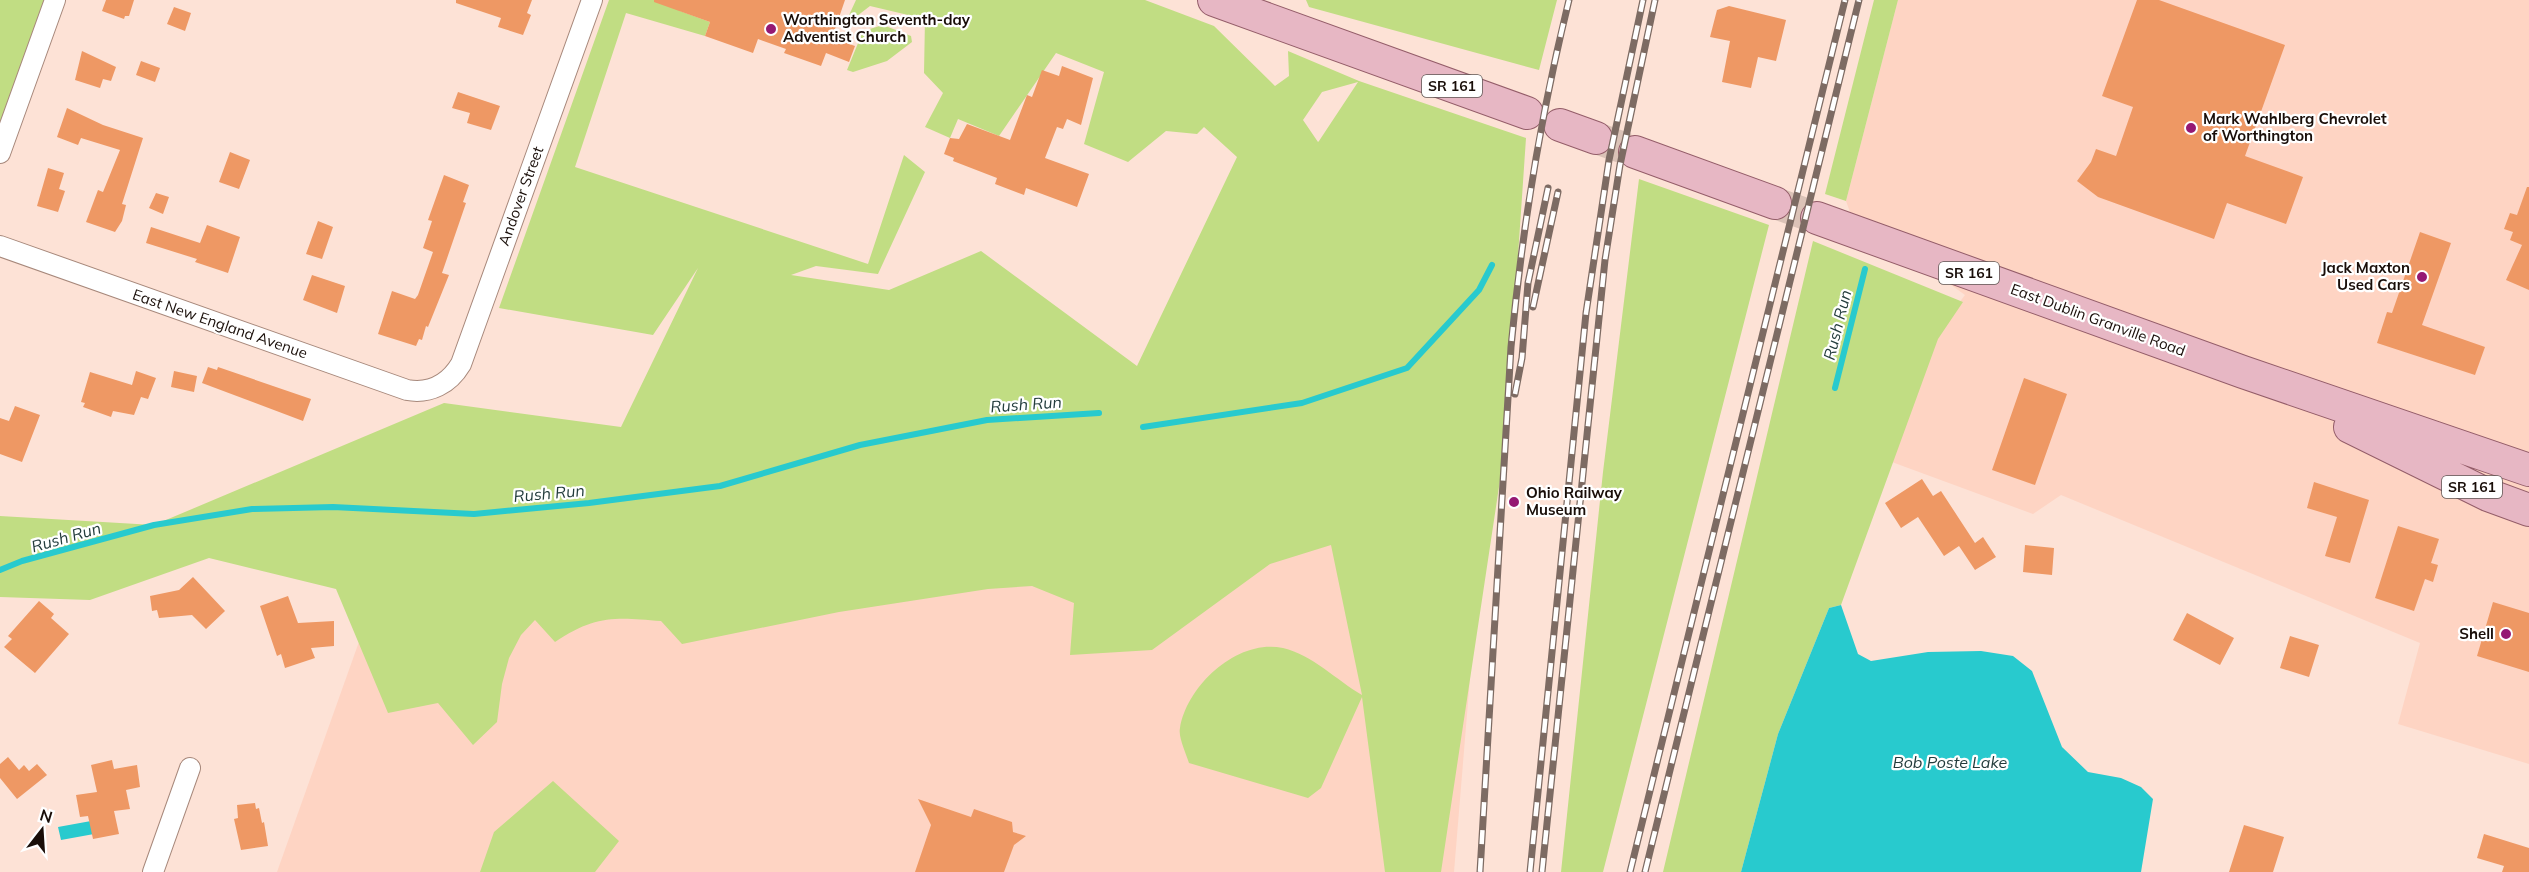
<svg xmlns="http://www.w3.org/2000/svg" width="2529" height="872" viewBox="0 0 2529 872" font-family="Mulish,sans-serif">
<rect width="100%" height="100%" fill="#fde2d6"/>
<path fill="#fed4c3" d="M1898 0H2529V764L2398 724 2420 643 2061 495 2033 514 1881 458 1932 338 1965 295 1850 212 1846 201Z
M444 403 628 469 1482 533 1454 872H277Z"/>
<path fill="#c1dd83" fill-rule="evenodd" d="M0 0H55L0 153Z
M609 0H684L680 11 710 22 705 36 626 13 575 167 868 264 904 155 925 172 878 274 816 266 791 275 889 290 981 251 1137 366 1237 157 1204 127 1197 134 1166 131 1128 162 1084 144 1104 72 1056 53 999 136 958 119 950 138 925 127 943 93 924 73 925 19 870 6 844 26 856 0H1145L1214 26 1275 86 1289 76 1288 51 1359 81 1526 138 1505 447 1441 872H1385L1362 697 1321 788 1308 798 1189 763C1186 753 1178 737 1180 728 1187 685 1238 638 1283 648 1313 655 1336 680 1362 695L1331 545 1270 564 1152 650 1070 655 1074 603 1032 586 988 589 839 612 682 644 661 621C615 617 595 615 555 642L535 620 521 635 509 658 502 684 497 722 473 745 438 703 388 713 336 589 209 558 90 600 0 597V516L154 525 444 403 621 427 698 268 653 335 499 308ZM1358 82 1319 141 1318 142 1303 120 1322 92Z
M1306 0H1557L1539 70 1309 7Z
M1874 0H1898L1846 201 1825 194Z
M883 25 911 36 912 42 887 61 853 72 847 70 863 31Z
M1639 179 1769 225 1603 872H1561L1603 472Z
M1813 241 1963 302 1938 339 1841 605 1829 608 1778 734 1741 872H1663Z
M553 781 619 841 595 872H480L494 832Z"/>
<path fill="#28cace" d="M1841 605 1858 654 1871 661 1928 652 1981 651 2013 656 2032 671 2062 747 2088 772 2121 778 2141 787 2153 799 2141 872H1741L1778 734 1829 608Z
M91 821 94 834 61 840 58 827Z"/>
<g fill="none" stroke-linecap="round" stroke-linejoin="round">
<path stroke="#28cace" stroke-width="6" d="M1835 388 1865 269
M1143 427 1302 403 1407 368 1479 290 1492 265
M0 570 22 561 154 525 252 509 333 507 474 514 589 503 720 486 860 445 987 420 1099 413"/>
</g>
<path fill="#ee9864" d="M106 0H134L129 16H125L124 19 102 11Z
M456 0H532L527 13 531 15 523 35 498 27 501 18 456 3Z
M654 0H845L832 38 855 46 849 62 826 53 821 66 784 53 786 49 758 39 753 53 705 36 710 22 654 2Z
M2137 0H2159L2285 45 2245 156 2303 177 2286 224 2227 203 2214 239 2098 197 2077 181 2091 162 2096 149 2116 156 2133 107 2102 96Z
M1729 6 1786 20 1776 61 1758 57 1751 88 1722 82 1730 41 1710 37 1717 10Z
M174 7 191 13 185 31 167 24Z
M82 51 116 67 111 81 103 79 100 88 75 80Z
M141 61 160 68 155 82 136 75Z
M1062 66 1093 78 1081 125 1067 119 1063 129 1057 127 1045 158 1089 174 1077 207 1026 188 1024 195 995 184 997 178 953 161 954 158 944 154 950 138 959 139 967 124 1010 140 1027 95 1032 97 1042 70 1059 76Z
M458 92 500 106 491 130 467 123 470 113 452 108Z
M67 108 103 125 143 138 122 204 126 205 122 221 115 232 86 222 98 190 103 192 120 150 81 138 78 145 57 137Z
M230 152 250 160 239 189 219 182Z
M48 168 64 173 59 189 65 191 58 212 37 206Z
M444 175 469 185 463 202 466 203 442 273 449 275 428 327 426 326 422 340 419 339 416 346 378 334 392 291 415 299 418 295 433 252 423 248 432 221 428 220Z
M2527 187H2529V290L2506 280 2522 245 2510 240 2513 232 2504 229 2510 213 2517 215Z
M156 193 169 197 163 214 149 208Z
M318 221 333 227 322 259 306 254Z
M207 225 240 237 228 273 195 262 197 259 146 243 151 227 200 243Z
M2420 232 2451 243 2422 325 2485 347 2475 375 2377 343 2387 312 2392 313Z
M312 275 345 286 337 313 303 300Z
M208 367 217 370 218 367 311 399 303 421 202 383Z
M136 371 156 378 148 399 141 397 134 415 113 411 111 417 83 407 85 403 81 402 90 372 132 385Z
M174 371 197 376 194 392 171 387Z
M2024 378 2067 394 2035 485 1992 470Z
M15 406 40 415 22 462 0 454V418L9 421Z
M1922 479 1933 496 1941 491 1975 543 1983 537 1996 557 1975 570 1959 546 1944 556 1918 517 1901 528 1885 503Z
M2314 482 2369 500 2350 563 2325 556 2337 517 2307 508Z
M2398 526 2439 539 2431 563 2438 565 2433 582 2425 579 2414 611 2375 598Z
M2025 545 2054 548 2052 575 2023 572Z
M193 577 225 611 206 629 192 615 159 618 157 610 152 611 150 596 179 590Z
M288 596 298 623 334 621V646L311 648 315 658 285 668 281 654 277 656 260 606Z
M39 601 54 614 51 618 69 634 35 673 4 647 12 639 8 636Z
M2493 602 2529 613V672L2477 656Z
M2187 613 2234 638 2220 665 2173 640Z
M2290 636 2319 645 2309 677 2280 668Z
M8 757 19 770 24 765 29 771 37 764 47 775 17 799 0 778V764Z
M112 760 114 769 137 765 140 787 126 790 130 809 114 811 119 834 93 839 88 816 80 817 76 795 97 792 91 765Z
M918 799 971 817 974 809 1012 822 1013 832 1026 836 1014 845 1004 872H915L931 825Z
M255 803 256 809 259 808 262 823 264 822 268 846 241 850 234 819 238 818 237 805Z
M2244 825 2284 837 2273 872H2229Z
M2484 834 2529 848V872H2502L2504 866 2477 858Z"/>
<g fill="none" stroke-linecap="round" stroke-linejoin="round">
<path stroke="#dbc2b7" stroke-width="32" stroke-dasharray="32 16" stroke-linecap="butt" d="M1596 138 1635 152
M1775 203 1817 218"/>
<g stroke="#a7887b" stroke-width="22">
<path id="street" d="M0 153 55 0
M0 246 407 390C430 394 449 384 461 364L592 0
M153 872 190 768"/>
</g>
<g stroke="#945d69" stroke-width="34">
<path id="primary" d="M1214 0 1527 113
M1560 125 1596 138
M1635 152 1775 203
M1817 218 2243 372 2529 470
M2350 427 2488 495 2529 510"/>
</g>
<use href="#street" stroke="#fff" stroke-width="20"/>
<use href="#primary" stroke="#e7b7c4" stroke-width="32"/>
<g stroke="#7d6b63" stroke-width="7">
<path id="rail" d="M1533 307 1558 192
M1515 394 1522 358 1528 283 1548 188
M1480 872 1511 347C1522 230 1541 114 1569 0
M1530 872 1586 313 1609 160 1643 0
M1542 872 1605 260 1620 165 1655 0
M1630 872 1845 0
M1645 872 1859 0"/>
</g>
<use href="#rail" stroke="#fff" stroke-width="4.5" stroke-dasharray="14" stroke-linecap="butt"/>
</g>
<g fill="#951973" stroke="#fff" stroke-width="2">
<circle cx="771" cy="29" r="6"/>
<circle cx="2191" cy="128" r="6"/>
<circle cx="2422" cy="277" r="6"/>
<circle cx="1514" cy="502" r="6"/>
<circle cx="2506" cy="634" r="6"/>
</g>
<g text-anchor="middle" stroke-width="4.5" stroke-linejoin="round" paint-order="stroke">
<g fill="#fff" stroke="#5e5653" stroke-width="1.5">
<rect x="1422" y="75" width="60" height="22" rx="4.5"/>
<rect x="1939" y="262" width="60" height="22" rx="4.5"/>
<rect x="2442" y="476" width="60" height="22" rx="4.5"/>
</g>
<g font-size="14" font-weight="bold" fill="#190e09">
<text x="1452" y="91">SR 161</text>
<text x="1969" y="278">SR 161</text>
<text x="2472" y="492">SR 161</text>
</g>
<g font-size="15" font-weight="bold" fill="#190e09" stroke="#fff" text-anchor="start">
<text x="783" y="25">Worthington Seventh-day<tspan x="783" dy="17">Adventist Church</tspan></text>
<text x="2203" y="124">Mark Wahlberg Chevrolet<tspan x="2203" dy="17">of Worthington</tspan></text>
<text x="2410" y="273" text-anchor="end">Jack Maxton<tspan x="2410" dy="17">Used Cars</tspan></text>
<text x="1526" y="498">Ohio Railway<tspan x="1526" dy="17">Museum</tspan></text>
<text x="2494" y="639" text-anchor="end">Shell</text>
</g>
<g font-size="15" fill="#190e09" stroke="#fff">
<text transform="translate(521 196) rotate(-70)" y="5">Andover Street</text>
<text transform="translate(2098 320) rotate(20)" y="5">East Dublin Granville Road</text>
<text transform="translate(220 324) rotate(19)" y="5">East New England Avenue</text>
</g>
<g font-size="16" font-style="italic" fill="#233c3c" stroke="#fff">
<text transform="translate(1837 325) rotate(-76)" y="6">Rush Run</text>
<text transform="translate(1026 404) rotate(-4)" y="6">Rush Run</text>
<text transform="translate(549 493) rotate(-5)" y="6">Rush Run</text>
<text transform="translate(66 537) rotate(-16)" y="6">Rush Run</text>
<text x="1950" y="768">Bob Poste Lake</text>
</g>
</g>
<g transform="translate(42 830) rotate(17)" stroke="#ffffff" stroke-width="4.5" paint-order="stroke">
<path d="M0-4.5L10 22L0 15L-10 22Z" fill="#190e09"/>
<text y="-9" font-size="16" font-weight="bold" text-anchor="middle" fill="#190e09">N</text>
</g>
</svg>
